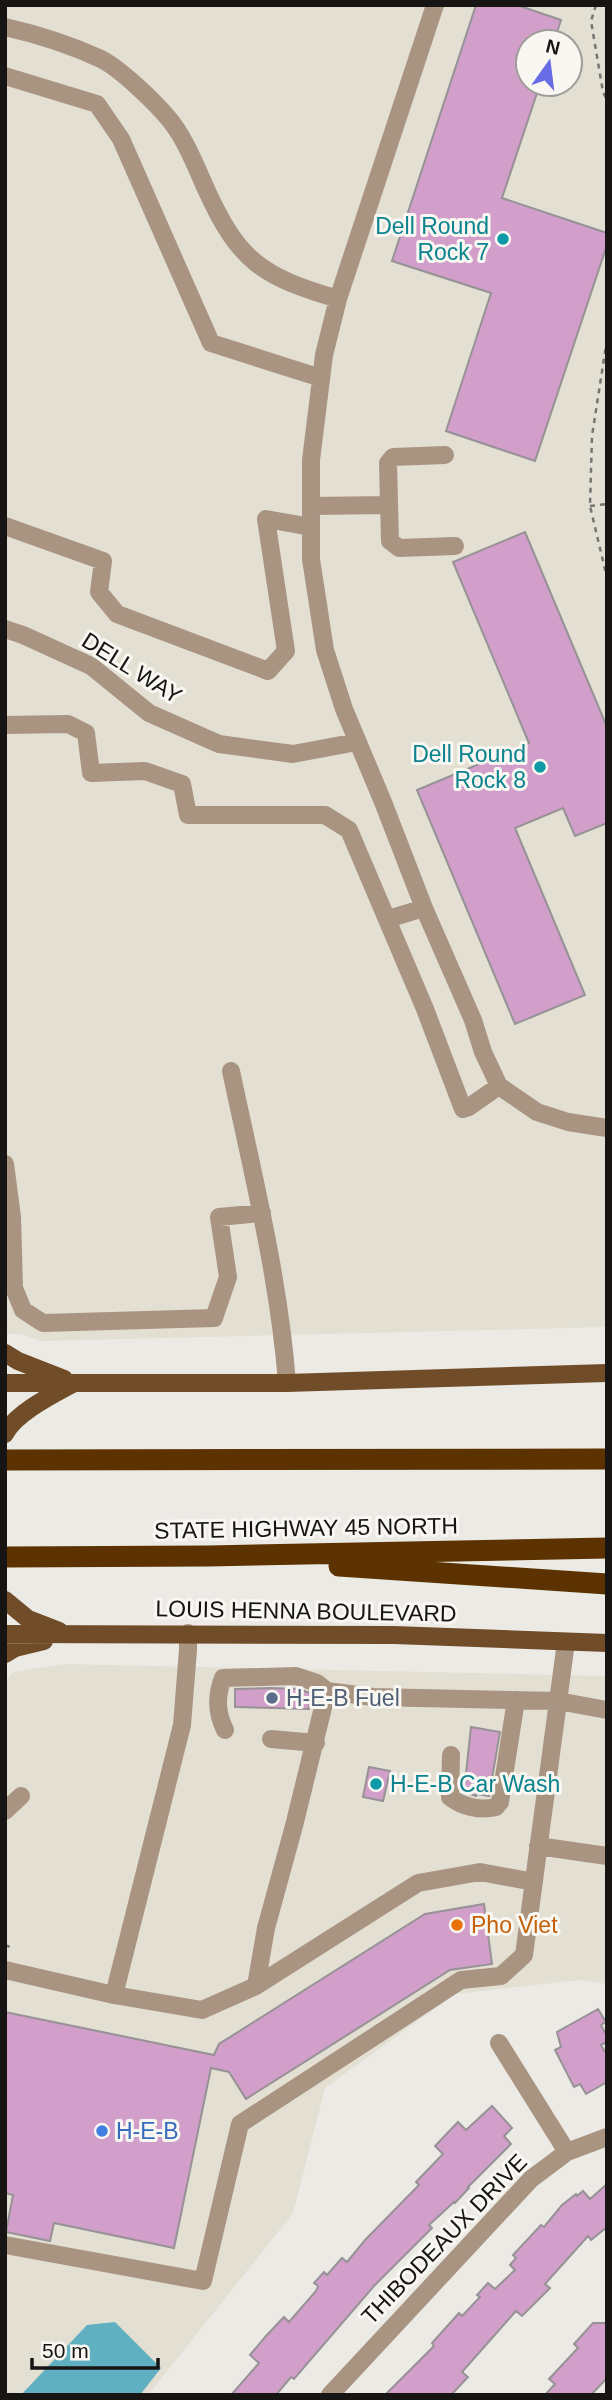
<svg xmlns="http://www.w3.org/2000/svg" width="612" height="2400" viewBox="0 0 612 2400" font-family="Helvetica,sans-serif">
<rect width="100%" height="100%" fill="#eceae5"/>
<path fill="#e3dfd3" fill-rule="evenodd" d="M5 5H607V1327L42 1341 20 1334H5ZM528 42H570V84H528Z
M65 1664 607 1676V1984L580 1980 455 1994 325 2088 293 2213 148 2395H5V1681L13 1672Z"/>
<path fill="#60b0c2" d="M115 2322 161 2368 140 2395H21L87 2325Z"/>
<path fill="#d19fc9" stroke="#969295" stroke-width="2" d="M476 5H517L561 20 554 42H528V84H540L502 198 607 233V245L535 461 446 431 491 293 392 261Z
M525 532 607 727V823L575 836 563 808 515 828 585 995 515 1024 417 790 529 743 453 562Z
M271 1688 299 1689 310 1693 309 1709 235 1707V1689Z
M471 1727 500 1732 489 1796 477 1794 476 1796 464 1792Z
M369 1767 390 1771 383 1801 363 1797Z
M484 1904 492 1964 450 1970 246 2099 229 2072 211 2068 174 2248 54 2223 50 2241 6 2232 13 2195 5 2193V2012L214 2055 219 2044 425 1914Z
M598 2009 606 2022 601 2025 607 2036V2042L601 2045 607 2055V2082L586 2094 580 2084 574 2087 555 2050 561 2047 557 2032Z
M492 2106 512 2128 504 2136 511 2144 468 2187 469 2188 455 2203 454 2202 429 2225 432 2228 374 2286 294 2379 291 2377 276 2395H231L259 2363 250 2355 266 2336 284 2317 289 2322 316 2291 318 2286 314 2283 324 2272 327 2275 342 2258 347 2262 366 2239 419 2185 416 2182 443 2154 435 2146 458 2122 466 2130Z
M607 2184V2227L591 2240 588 2236 545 2284 550 2288 522 2316 516 2311 462 2372 468 2377 451 2395H385L434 2346 432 2343 459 2313 462 2316 480 2297 477 2295 488 2283 495 2289 515 2270 510 2265 516 2258 513 2255 541 2225 544 2227 562 2205 576 2194 577 2196 583 2191 590 2199Z
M593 2323H607V2378L591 2395H545L555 2384 549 2379 578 2348 574 2344Z"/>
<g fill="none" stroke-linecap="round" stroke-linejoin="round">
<path stroke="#777573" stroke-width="2.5" stroke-dasharray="5 5" stroke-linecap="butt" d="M596 5 591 21 603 92 607 100
M607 339 592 436 590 506 607 578
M590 506 607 504
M5 1945 10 1947"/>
<path stroke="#a99481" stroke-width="18" d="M435 5 338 299 324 355 311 460V559L325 650 344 709 383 802 424 908 473 1020 483 1052 499 1086 537 1112 568 1122 607 1128
M5 27C36 34 73 46 101 59 121 69 162 108 175 127 188 145 197 169 206 189 239 262 263 277 338 299
M5 76 97 104 121 139 211 343 321 378
M445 455 393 457 388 463 390 541 399 548 455 546
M311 506 388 505
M5 526 103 561 99 592 117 614 268 671 286 651 266 519 311 527
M5 629 23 635 91 666 149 713 219 744 293 754 357 742
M5 725 68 724 86 733 91 773 145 771 182 784 188 815H325L349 830 425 1009 463 1109 469 1107 499 1086
M388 919 424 908
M231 1071C253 1175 279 1278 287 1383
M5 1164 12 1217 14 1288 23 1310 43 1323 214 1318 228 1277 219 1217 262 1213
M225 1730C216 1712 216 1696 223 1678L296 1676 317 1683 327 1691 373 1697 558 1701 607 1710
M271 1739 316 1743
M451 1755 450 1797C463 1807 480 1811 496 1807L500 1802 516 1700
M5 1811 21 1796
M538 1846 607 1856
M5 1970 114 1995 202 2010 256 1986 418 1883 480 1872 534 1882
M256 1986 266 1928 295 1822 327 1691
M114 1995 182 1725 188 1650V1633
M499 2043 567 2152
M5 2245 203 2281 240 2124 461 1980 501 1976 524 1955 566 1642
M330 2395 531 2179 567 2152 607 2137"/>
<path stroke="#704c29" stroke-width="18" d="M5 1353 18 1361 64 1379
M5 1383H287L607 1373
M5 1434C15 1413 54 1394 74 1383
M5 1600 28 1619 59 1631
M5 1634 394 1635 607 1643
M5 1654 15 1648 44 1641"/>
<path stroke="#5c3300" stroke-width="21" d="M5 1460 607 1459
M5 1557 208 1556 607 1548
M339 1566 607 1584"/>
</g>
<g fill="#0f9aa8" stroke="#f9f7f2" stroke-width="2.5">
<circle cx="503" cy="239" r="7"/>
<circle cx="540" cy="767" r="7"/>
<circle cx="376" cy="1784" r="7"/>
</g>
<circle fill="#5c6f8a" stroke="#f9f7f2" stroke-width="2.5" cx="272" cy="1698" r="7"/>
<circle fill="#e8710a" stroke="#f9f7f2" stroke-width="2.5" cx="457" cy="1925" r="7"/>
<circle fill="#3f7fe0" stroke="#f9f7f2" stroke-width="2.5" cx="102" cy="2131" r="7"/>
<g text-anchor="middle" stroke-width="6" stroke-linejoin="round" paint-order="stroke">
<g font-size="23" fill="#0d838f" stroke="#f9f7f2" text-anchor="end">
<text x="489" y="234">Dell Round<tspan x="489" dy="26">Rock 7</tspan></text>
<text x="526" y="762">Dell Round<tspan x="526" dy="26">Rock 8</tspan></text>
<text x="390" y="1792" text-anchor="start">H-E-B Car Wash</text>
</g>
<g font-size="23" fill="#161514" stroke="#f9f7f2">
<text transform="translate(132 668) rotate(32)" y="8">DELL WAY</text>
<text transform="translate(306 1528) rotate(-1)" y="8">STATE HIGHWAY 45 NORTH</text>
<text transform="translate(306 1611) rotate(1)" y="8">LOUIS HENNA BOULEVARD</text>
<text transform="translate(444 2239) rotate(-46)" y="8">THIBODEAUX DRIVE</text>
</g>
<g font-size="23" fill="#4e5e75" stroke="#f9f7f2" text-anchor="start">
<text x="286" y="1706">H-E-B Fuel</text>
</g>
<g font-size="23" fill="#c56008" stroke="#f9f7f2" text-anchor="start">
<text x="471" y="1933">Pho Viet</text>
</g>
<g font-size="23" fill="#366cbe" stroke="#f9f7f2" text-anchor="start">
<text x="116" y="2139">H-E-B</text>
</g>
</g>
<rect width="612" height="2400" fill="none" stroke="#161514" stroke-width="14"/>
<g transform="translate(549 63) rotate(14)"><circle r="33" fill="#f9f7f2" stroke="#9e9d99" stroke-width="2"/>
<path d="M0-5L12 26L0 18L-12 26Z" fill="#676ce5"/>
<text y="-10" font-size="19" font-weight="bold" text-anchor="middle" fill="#161514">N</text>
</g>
<path d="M32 2358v10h126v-10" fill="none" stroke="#161514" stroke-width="3.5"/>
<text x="42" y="2358" font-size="21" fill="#161514" stroke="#f9f7f2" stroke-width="5" paint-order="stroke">50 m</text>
</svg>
